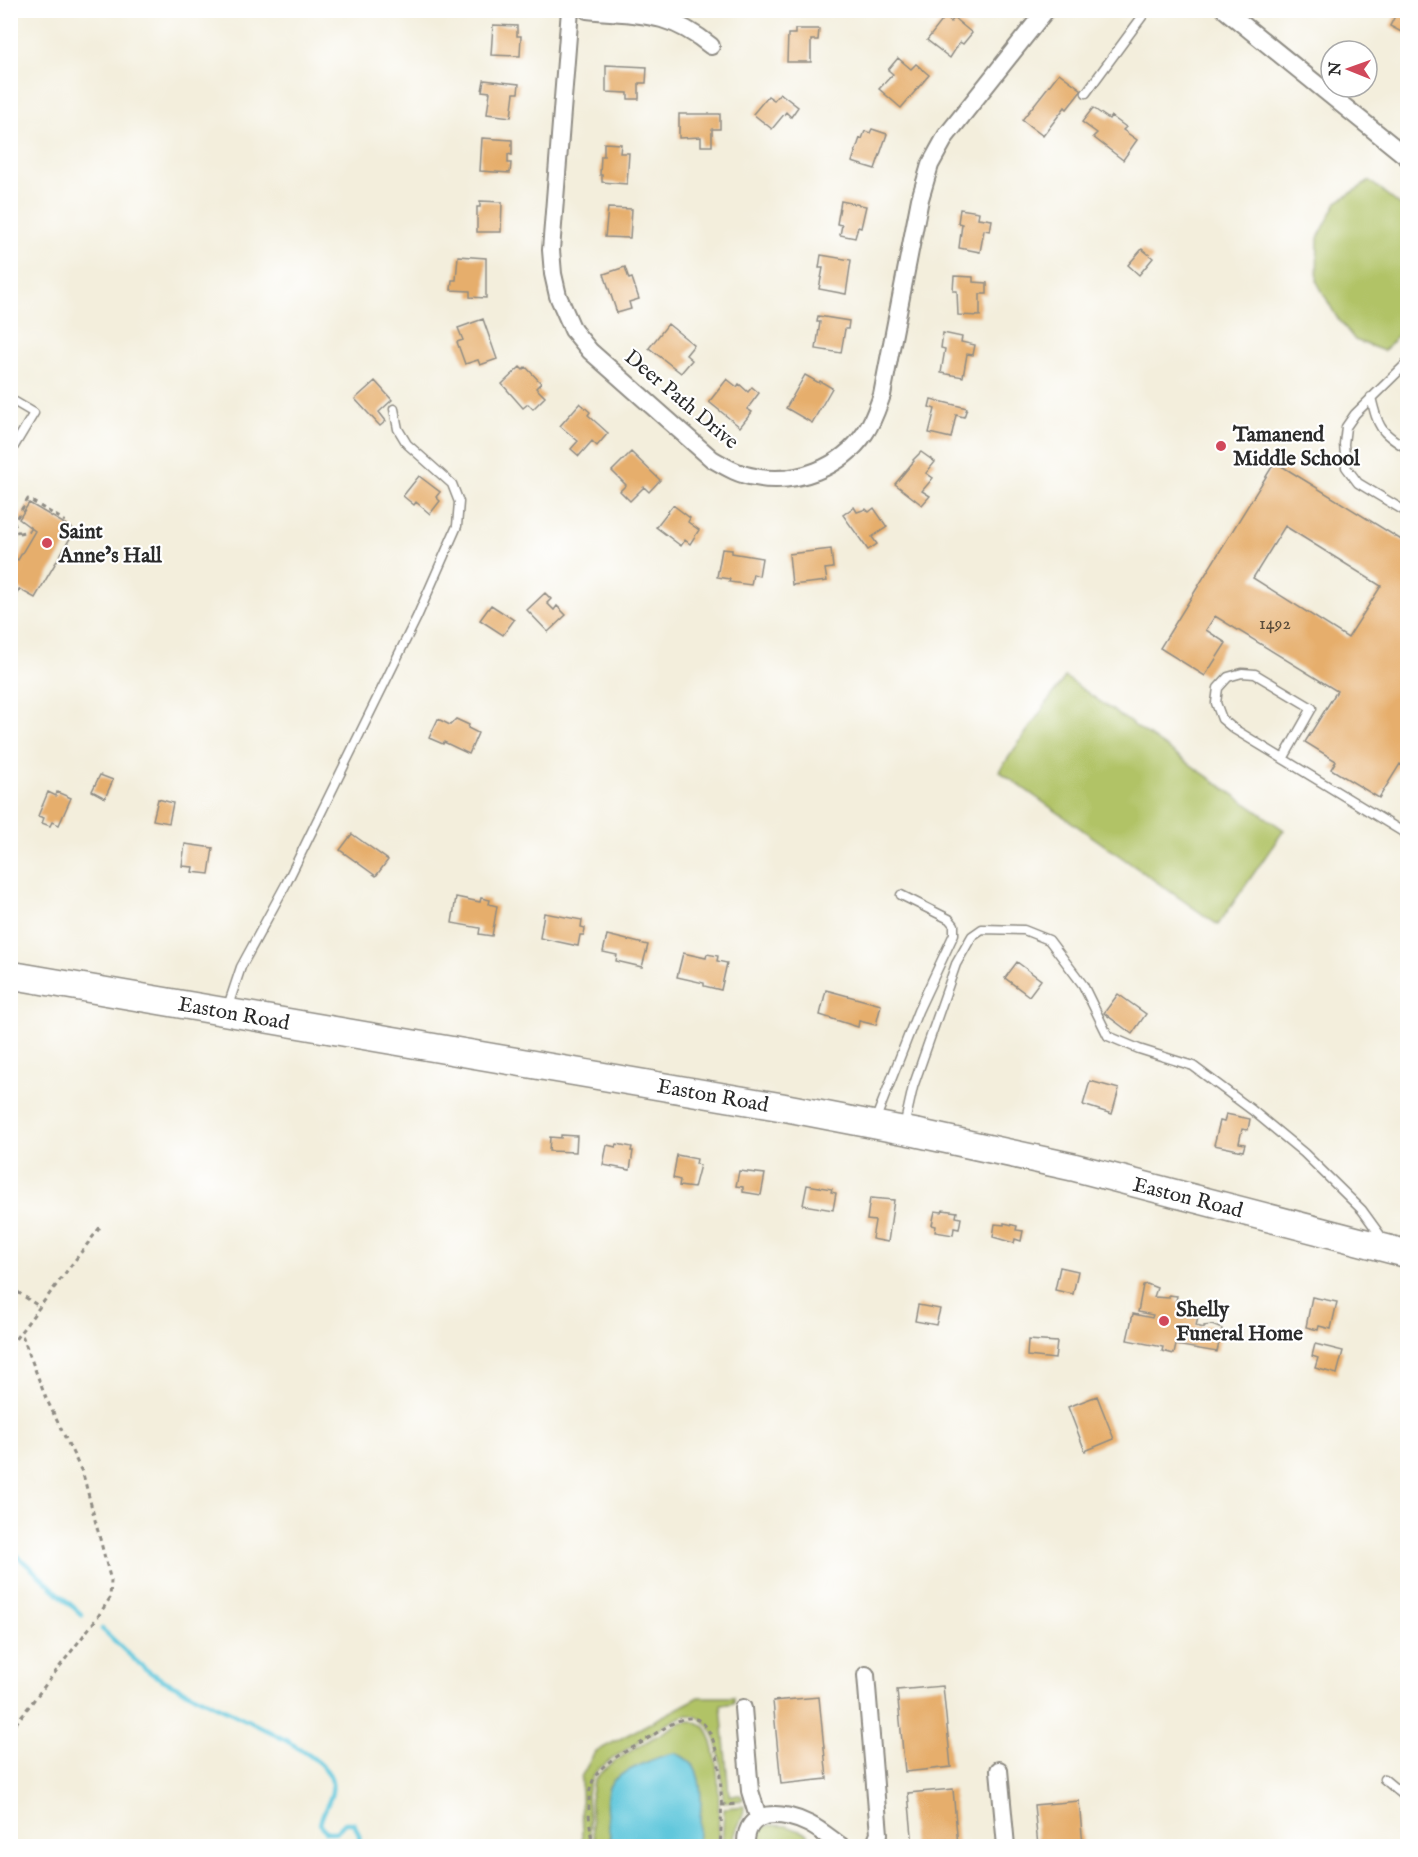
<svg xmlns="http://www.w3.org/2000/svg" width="1418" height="1857" viewBox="0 0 1418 1857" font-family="'IM FELL English',serif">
<rect width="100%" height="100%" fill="#fff"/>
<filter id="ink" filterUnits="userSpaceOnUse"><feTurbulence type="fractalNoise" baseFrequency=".0167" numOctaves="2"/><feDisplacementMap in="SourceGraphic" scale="12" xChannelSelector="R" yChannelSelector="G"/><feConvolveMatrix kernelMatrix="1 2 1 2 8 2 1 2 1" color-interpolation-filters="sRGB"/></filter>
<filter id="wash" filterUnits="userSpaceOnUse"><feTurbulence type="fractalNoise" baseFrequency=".008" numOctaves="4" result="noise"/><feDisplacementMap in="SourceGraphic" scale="24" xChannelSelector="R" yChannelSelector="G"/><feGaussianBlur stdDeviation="1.35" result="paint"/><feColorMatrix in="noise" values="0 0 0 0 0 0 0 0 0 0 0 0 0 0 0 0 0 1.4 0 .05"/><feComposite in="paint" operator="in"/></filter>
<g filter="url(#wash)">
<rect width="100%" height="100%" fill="#f3eedc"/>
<path fill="#b1c366" stroke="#6e7748" stroke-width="1.5" d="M1370 181 1407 211V324L1384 351 1355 340 1336 316 1317 282 1318 238 1337 202Z
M1065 677 1284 830 1218 925 999 771Z
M699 1697H734V1703L721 1705 729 1795H741L744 1800 723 1802C722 1780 722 1737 705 1722 700 1717 691 1714 684 1716 673 1719 600 1765 595 1773 590 1780 588 1787 587 1795L591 1846H582L581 1777 595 1752Z
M692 1721 705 1727C722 1752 719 1816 718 1846H595C593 1827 587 1801 594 1782 602 1763 662 1734 681 1722Z
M744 1806C745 1820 733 1828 733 1846H722L724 1808Z
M771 1825 787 1826 808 1834 809 1838 795 1846H753C755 1834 757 1827 771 1825Z"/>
<path fill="#60c7dc" stroke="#467984" stroke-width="1.5" d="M675 1753C682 1756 690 1760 694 1767 706 1786 699 1824 698 1846H612C609 1830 601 1796 612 1782 618 1775 627 1771 636 1767 649 1761 661 1755 675 1753Z"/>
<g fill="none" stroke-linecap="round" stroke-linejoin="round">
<path stroke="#60c7dc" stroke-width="4.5" d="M10 1549 82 1615
M102 1629C119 1644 135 1663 154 1675 188 1696 319 1745 331 1778 337 1797 322 1808 320 1825L327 1832H336L345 1823H354L359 1835 360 1844 357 1846"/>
</g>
<g id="blocks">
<path fill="#e6ae6c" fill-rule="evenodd" d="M1398 10H1408V33L1405 34 1390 26Z
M945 17 951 22 954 18 972 33 963 44 960 42 950 58 927 40Z
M493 25 517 26V36H521L520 56 491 55Z
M795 29H819L818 40H811V62H787L788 34H795Z
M898 58 911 69 916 64 929 75 901 108 879 89 893 74 888 70Z
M606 65 647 67 646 83H639V99H628V93L606 92Z
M1059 73 1082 90 1067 109 1065 107 1043 136 1022 120Z
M484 80 519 84 518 93H514L511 117 487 114 490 92 482 91Z
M780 93 798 107 791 117 786 112 772 129 753 114 768 96 774 100Z
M1093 108 1109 119 1111 116 1126 127 1123 130 1137 140 1123 160 1093 137 1097 133 1082 122Z
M679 114H720V129H712V146H701V137L679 138Z
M872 129 887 134 875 169 852 162 860 138 862 139 865 131 870 133Z
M482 138 512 140V155L508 154V163H511L510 173 480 171Z
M604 143 621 144 620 153H629L627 184 602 182V175H600L601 156H604Z
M480 201 502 202 501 232H477V207H480Z
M841 201 866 206 861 228 858 227 855 238 840 235 842 225 837 224Z
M608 208 632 209 630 238 605 237Z
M960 209 979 212 978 218 992 220 990 231 984 230 980 252 959 248 962 224 958 223Z
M1142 249 1153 258 1139 275 1128 265Z
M821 255 851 260 846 294 819 289 823 268H819Z
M458 256 486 258V298L470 297V291L451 290 452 280H456Z
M625 267 629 279 632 278 639 299 629 302 631 309 617 313 604 274Z
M954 276 973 277V282L987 283V294H980V316L958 315 957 291H953Z
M818 316 849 321 848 329H845L841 353 816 349 820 322H817Z
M483 319 497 359 480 365 478 360 465 364 457 342 463 340 458 328Z
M668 324 694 345 686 355 692 360 681 373 649 348Z
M943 333 962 337 961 342 975 345 973 355 967 354 963 377 941 373 945 349 941 348Z
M520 367 523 370 526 367 541 383 536 388 545 397 533 409 528 404 523 408 502 384Z
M805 375 819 383 820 381 832 388 812 423 786 408Z
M727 379 737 387 739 384 748 392 752 387 759 393 747 409 752 412 740 427 709 402Z
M375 381 392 400 379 412 386 421 380 426 355 399Z
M931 399 967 408 964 417 956 415 951 438 929 433 935 409 929 407Z
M580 403 590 412 588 415 608 433 597 446 592 441 579 456 571 449 578 441 560 426Z
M631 452 660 480 649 492 644 487 630 501 620 491 626 485 612 471Z
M921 452 935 462 926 473 933 478 922 491 930 496 922 505 895 484 914 461 913 460Z
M1275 462 1408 544V654L1402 662 1408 665V769L1400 764 1379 798 1331 769 1336 761 1305 742 1337 691 1215 616 1206 630 1226 643 1205 676 1160 648ZM1285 526 1381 586 1348 638 1253 578Z
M419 476 440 492 436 497 440 501 430 514 416 502 414 505 403 496Z
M29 503 75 530 35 598 19 589 13 601 10 599V555L18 560 35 531 19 519Z
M673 505 690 518 688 522 699 530 690 544 685 540 681 546 656 527Z
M854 507 857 512 866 509 869 512 874 508 887 527 872 537 877 544 868 550 843 515Z
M722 549 732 550V553L762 558 759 576 753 574 751 585 729 582 730 579 717 577Z
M831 549 833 568 825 569 827 581 792 585 789 554Z
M545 593 551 599 547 603 554 610 557 606 566 615 548 632 527 610Z
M491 605 514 620 503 635 480 620Z
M438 719 450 725 456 719 469 725 468 728 478 733 469 754 444 742 443 744 429 738Z
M100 775 113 780 105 798 92 791Z
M48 792 56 796 57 792 71 798 59 825 52 822 50 826 42 823 44 818 38 816Z
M158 799 173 803 169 823 153 820Z
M352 834 388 860 376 876 340 850Z
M185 844 213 848 209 874 192 872 193 867 182 866Z
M456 897 480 902 481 898 490 900 489 904 497 906 492 936 479 934 480 928 452 923Z
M544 913 582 920 581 927 585 928 584 935H580L578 946 540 938Z
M607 935 648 945 642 967 616 961 617 955 603 952Z
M683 953 706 958 707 954 718 956 717 961 727 963 721 990 704 986V983L677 977Z
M1017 962 1041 980 1029 996 1005 978Z
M826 990 881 1005 876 1025 859 1021 858 1027 820 1015Z
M1118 994 1146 1014 1132 1034 1104 1013Z
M1090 1081 1119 1089 1112 1114 1083 1105Z
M1226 1114 1250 1119 1248 1130 1242 1129 1239 1143 1245 1144 1243 1151 1214 1145 1220 1121 1224 1122Z
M561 1135 577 1136 576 1152 549 1151 550 1137 561 1138Z
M617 1144 632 1147 631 1151H633L630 1170 603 1165 607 1145 616 1147Z
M677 1155 697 1159 696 1164 700 1165 694 1188 679 1186 680 1180 673 1178Z
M739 1171 765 1174 761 1195 743 1192V1187L736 1186Z
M807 1185 832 1189 831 1192 836 1193 833 1210 803 1205Z
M870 1198 894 1200 888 1242 872 1239 875 1221 867 1220Z
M943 1210 957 1212 956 1217 961 1218 959 1229 954 1228 953 1235 935 1232 936 1226 932 1225 935 1211 942 1212Z
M1004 1223 1017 1226 1016 1230 1023 1231 1021 1241 1015 1239 1014 1243 993 1237 995 1224 1004 1225Z
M1060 1267 1078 1271 1073 1294 1055 1290Z
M1147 1284 1157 1288 1154 1297 1169 1298V1295L1177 1296 1176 1301 1200 1308 1196 1326 1204 1328V1326L1212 1325 1222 1329 1217 1352 1176 1345 1174 1354 1162 1351 1163 1347 1127 1340 1133 1314 1152 1318 1153 1315 1138 1312 1143 1285Z
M1312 1297 1337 1302 1331 1329 1319 1326 1318 1330 1306 1327Z
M918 1305 940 1309 936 1325 915 1321Z
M1028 1340 1057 1342 1055 1359 1027 1356Z
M1315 1344 1343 1351 1337 1374 1315 1368 1318 1358 1312 1356Z
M1097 1396 1114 1439 1085 1451 1068 1407Z
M943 1686 951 1767 905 1772 897 1690Z
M819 1697 827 1779 781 1784 773 1701Z
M953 1789 958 1846H913L908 1793Z
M1079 1801 1083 1846H1038L1034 1805Z"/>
</g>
</g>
<g filter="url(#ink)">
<use href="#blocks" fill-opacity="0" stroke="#8f8c84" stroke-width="1.5"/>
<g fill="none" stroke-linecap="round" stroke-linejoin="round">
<g stroke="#8f8c84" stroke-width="11">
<path id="service" d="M1086 93 1147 10
M1408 362 1355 414 1346 427 1344 444 1346 467 1358 483 1408 513
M1371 397C1378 428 1380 432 1408 449
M10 399 34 413 10 453
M1283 759 1312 708 1255 674 1242 673 1228 677 1218 688 1216 703 1222 719 1234 729 1408 835
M227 1009 241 967 286 884 417 617 457 526 459 502 452 484 407 444 398 429 394 409
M875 1121 918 1011 954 934V925L949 919 901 895
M904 1127 913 1087 956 964 972 936 982 929 1024 930 1049 940 1083 985 1108 1036 1139 1049 1193 1066 1252 1110 1304 1153 1362 1210 1383 1239
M1384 1779 1408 1799"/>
</g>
<g stroke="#8f8c84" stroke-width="20">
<path id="minor" d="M570 10 551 250 553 274 558 296 573 330 590 351 712 459C726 467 739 475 755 477 796 485 841 468 865 433 873 422 877 409 882 395L920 199 930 165 946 136 1046 10
M587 10C639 15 668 11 711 46
M1225 10 1408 158
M866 1675 879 1834 874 1846
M743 1708 750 1791 758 1817
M999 1770 1006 1846
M746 1846C744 1807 784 1811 809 1824 821 1830 831 1839 841 1846"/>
</g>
<g stroke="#8f8c84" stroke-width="30">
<path id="trunk" d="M10 975 782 1107 917 1133 1073 1167 1408 1254"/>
</g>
<path stroke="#8f8c84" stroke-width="3" stroke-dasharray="4.5 4.5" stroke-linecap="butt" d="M14 522 18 533
M10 523 14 522 28 499 65 521
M10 535 29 531 31 528
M10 1287 40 1307
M10 1346 101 1226
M10 1731 97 1618 110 1598 111 1581 83 1474 45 1396 21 1332
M721 1805 739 1804
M593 1846C590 1831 586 1797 592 1783 599 1763 624 1753 641 1743 652 1736 678 1717 690 1718 727 1718 722 1820 720 1846"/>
<use href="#service" stroke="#fff" stroke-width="8"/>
<use href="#minor" stroke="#fff" stroke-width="16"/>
<use href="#trunk" stroke="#fff" stroke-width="27"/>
</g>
</g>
<g fill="#d1495b" stroke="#fff" stroke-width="2">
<circle cx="1221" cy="446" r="6"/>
<circle cx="47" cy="543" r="6"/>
<circle cx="1164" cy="1321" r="6"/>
</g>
<g text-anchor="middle" stroke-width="4.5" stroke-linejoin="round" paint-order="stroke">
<g font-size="18" fill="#5a4c3b">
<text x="1275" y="629">1492</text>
</g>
<g font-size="21" fill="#2b2b2b" stroke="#fff">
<text transform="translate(682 399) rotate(40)" y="7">Deer Path Drive</text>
<text transform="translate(234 1013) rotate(10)" y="7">Easton Road</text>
<text transform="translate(713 1095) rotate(10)" y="7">Easton Road</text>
<text transform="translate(1188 1197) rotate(14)" y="7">Easton Road</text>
</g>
<g font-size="21" font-weight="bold" fill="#2b2b2b" stroke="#fff" text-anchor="start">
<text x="1233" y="441">Tamanend<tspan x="1233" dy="24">Middle School</tspan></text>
<text x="59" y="538">Saint<tspan x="59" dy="24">Anne’s Hall</tspan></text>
<text x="1176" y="1316">Shelly<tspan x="1176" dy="24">Funeral Home</tspan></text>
</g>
</g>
<rect width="1418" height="1857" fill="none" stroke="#fff" stroke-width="36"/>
<g transform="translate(1349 69) rotate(271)"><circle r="28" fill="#ffffff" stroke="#aaaaaa" stroke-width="1.5"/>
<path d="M0-4.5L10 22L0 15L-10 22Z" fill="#d1495b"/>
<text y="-9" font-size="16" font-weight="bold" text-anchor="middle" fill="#2b2b2b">N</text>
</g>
</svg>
